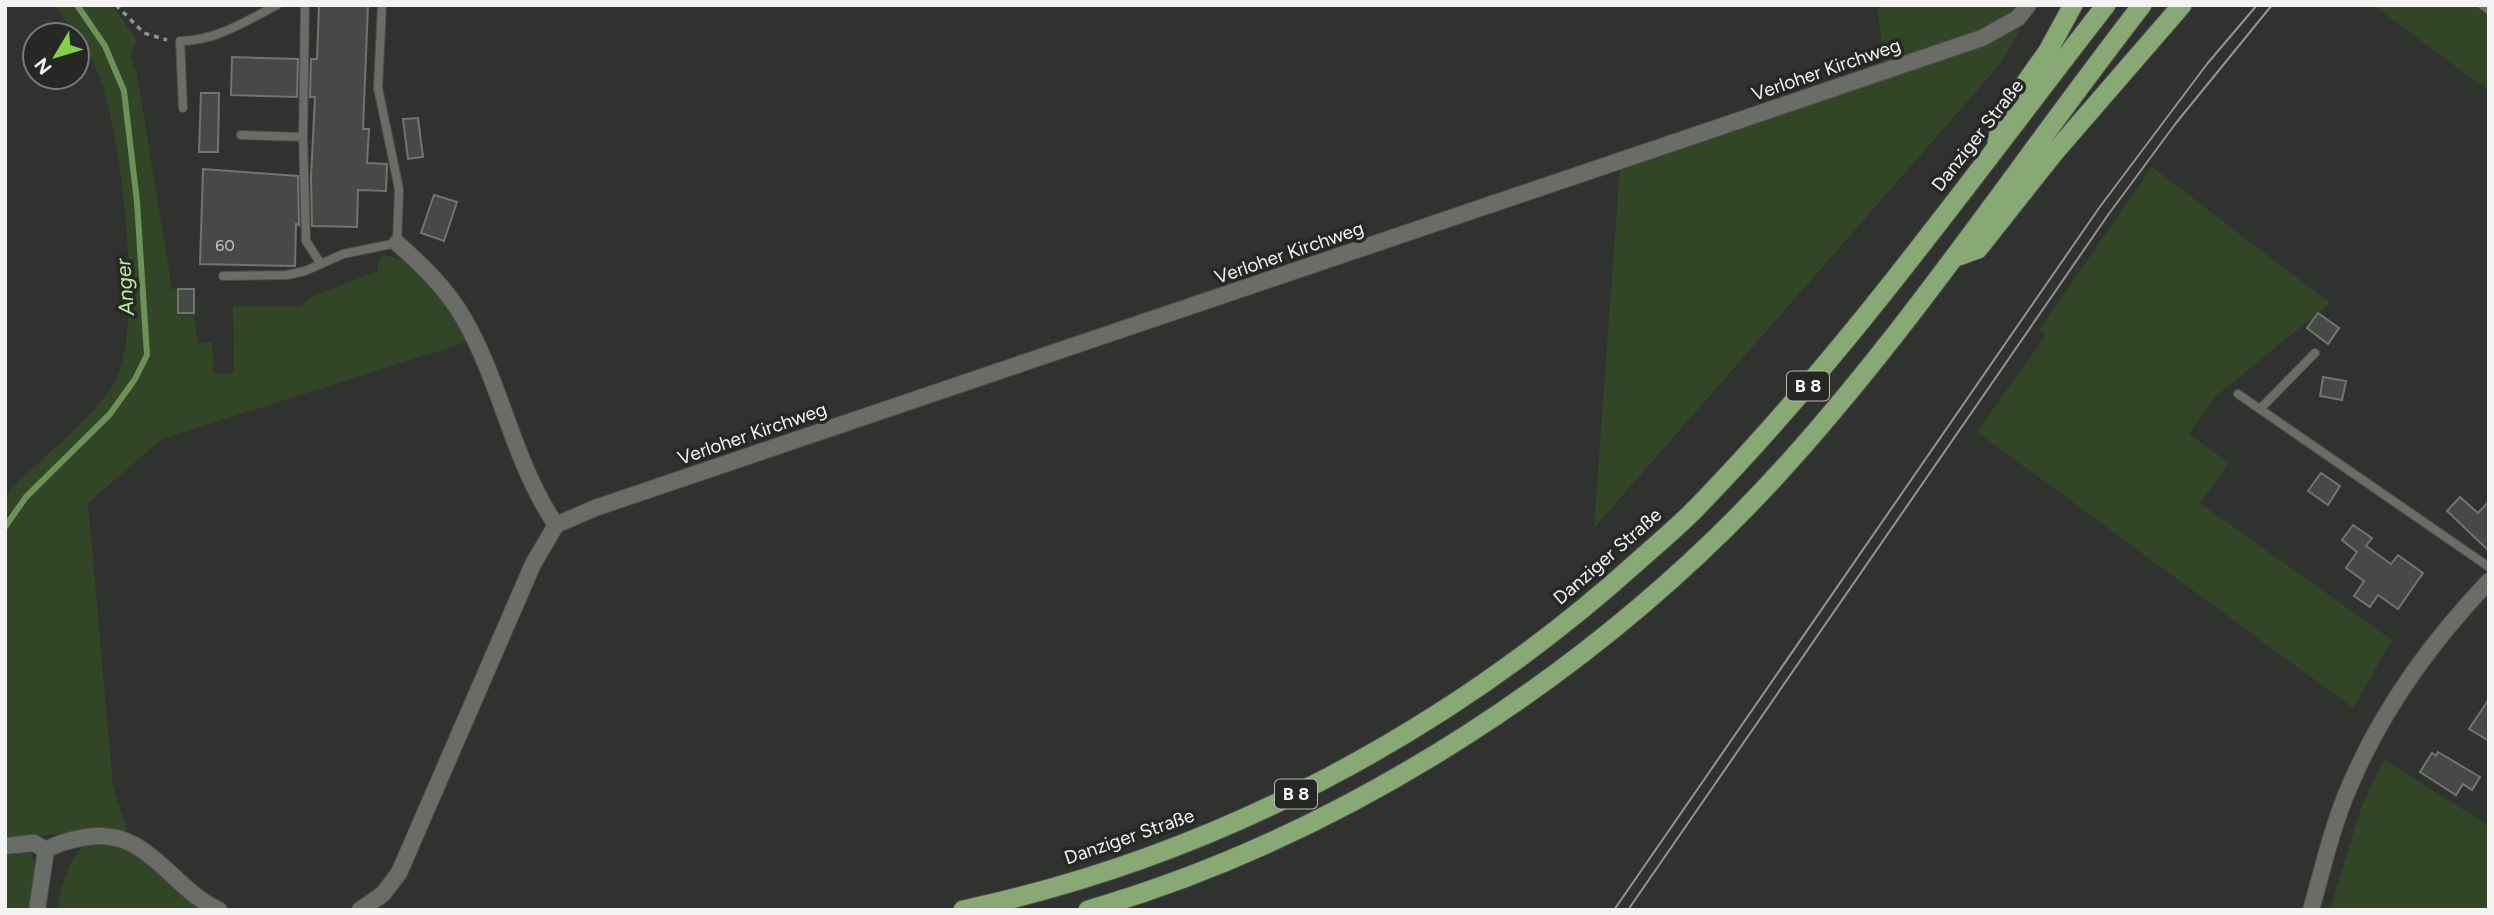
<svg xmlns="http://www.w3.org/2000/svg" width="2494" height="915" viewBox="0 0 2494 915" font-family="Figtree,sans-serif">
<rect width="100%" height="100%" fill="#30322f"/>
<path fill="#324527" d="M55 5H113L136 40 131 57 137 75 172 289H178V313L194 314 198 343 212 342 214 374 234 373 233 306 301 307 311 297 378 271 377 266 382 255 413 262 473 340 162 439 88 503 113 786 129 837 93 831 5 839V497C36 459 92 423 115 381 145 328 122 116 93 62 82 41 68 25 55 5Z
M1877 5H2023L2005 23 1885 69Z
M2373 5H2478L2489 13V91Z
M2023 23 2002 62 1594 528 1620 166Z
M2152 167 2330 303 2216 396 2189 434 2229 463 2200 503 2392 640 2353 708 1977 432 2046 335 2039 330Z
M2384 759 2489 826V910H2330L2361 808Z
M93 840 128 846 209 910H57C61 885 70 851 93 840Z
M5 849H27C44 870 39 885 33 910H5Z"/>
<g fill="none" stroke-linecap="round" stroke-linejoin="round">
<path stroke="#6e9059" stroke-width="6" d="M5 527 26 497 110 414 135 379 147 355 137 202 124 91 105 46 77 5"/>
</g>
<path fill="#474946" stroke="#717470" stroke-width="2" d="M319 5H368L363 129H369L367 163 387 164 386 191 358 190 357 227 312 226 311 177 315 97H310L311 59H317Z
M232 57 298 59 297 97 231 95Z
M201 93H219L218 152H199Z
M418 118 423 157 408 159 403 119Z
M203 169 298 176 299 225 296 224 295 266 200 264Z
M434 195 457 202 444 241 421 233Z
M178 289H194V313H178Z
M2318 313 2339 328 2328 344 2307 328Z
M2323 377 2346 381 2342 400 2320 396Z
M2321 473 2340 486 2328 505 2308 491Z
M2460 497 2478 513 2489 501V551L2447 511Z
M2353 525 2372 538 2366 546 2391 564 2398 555 2423 573 2398 609 2378 595 2370 607 2354 596 2364 581 2346 568 2357 552 2342 540Z
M2489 699V741L2469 729Z
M2438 752 2480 777 2472 790 2463 784 2456 795 2420 772 2432 753 2436 756Z"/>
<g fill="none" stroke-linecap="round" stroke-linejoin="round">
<g stroke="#4d4e4c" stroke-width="10">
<path id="service" d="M305 5 303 137 306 241 321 264
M2482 5 2489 10
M183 108 180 41C216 41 246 21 277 5
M241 135 303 137
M223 276 287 275 305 271 343 254 397 243 399 189 378 88 382 5
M2238 394 2489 567
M2260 409 2315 353"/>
</g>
<g stroke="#4d4e4c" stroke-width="18">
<path id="minor" d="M397 243C423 266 447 289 464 319 502 385 513 462 556 525
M5 846 34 843 46 850
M46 850C58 843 73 839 87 837 148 827 171 889 219 910
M37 910 46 850
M360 910 383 894 399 873 533 564 556 525 595 508 1982 38 2018 18 2028 5
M2311 910C2323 868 2333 823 2351 783 2384 706 2432 641 2489 581"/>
</g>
<g stroke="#4d4e4c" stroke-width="21">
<path id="trunk" d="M1997 143 2002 116 2048 51 2073 5
M1956 257 1978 249 2054 153 2182 5
M963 910C1213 857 1447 733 1637 562 1659 542 1683 523 1703 501 1851 348 1975 173 2106 5
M1088 910C1350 834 1607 665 1789 462 1918 318 2024 157 2142 5"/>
</g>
<path stroke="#919290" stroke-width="3.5" stroke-dasharray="5 5" stroke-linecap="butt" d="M116 5 144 33 167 40"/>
<use href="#service" stroke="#6a6c68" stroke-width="8"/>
<use href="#minor" stroke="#6a6c68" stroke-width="16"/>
<use href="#trunk" stroke="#88a875" stroke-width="19"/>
<path stroke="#939492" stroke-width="2" d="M1614 910 2099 208 2207 64 2257 5
M1628 910 2108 215 2176 123 2272 5"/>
</g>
<g text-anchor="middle" stroke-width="7" stroke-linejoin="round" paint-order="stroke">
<g font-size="16" fill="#c8c9c7">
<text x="225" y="251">60</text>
</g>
<g fill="#262825" stroke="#b6b7b4" stroke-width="2">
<rect x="1787" y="371.5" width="42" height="29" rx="5"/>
<rect x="1275" y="779.5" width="42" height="29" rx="5"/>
</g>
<g font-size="18" font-weight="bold" fill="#f3f4f2">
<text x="1808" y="392">B 8</text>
<text x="1296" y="800">B 8</text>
</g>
<g font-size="19" fill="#f3f4f2" stroke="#262825">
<text transform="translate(1826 69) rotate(-19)" y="7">Verloher Kirchweg</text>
<text transform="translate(1977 135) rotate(-52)" y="7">Danziger Straße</text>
<text transform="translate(1289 252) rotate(-19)" y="7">Verloher Kirchweg</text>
<text transform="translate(752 433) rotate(-19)" y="7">Verloher Kirchweg</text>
<text transform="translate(1607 556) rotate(-41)" y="7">Danziger Straße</text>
<text transform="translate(1129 836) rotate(-19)" y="7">Danziger Straße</text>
</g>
<g font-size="21" font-style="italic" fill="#bcee9d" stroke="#262825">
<text transform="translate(125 287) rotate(-94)" y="7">Anger</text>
</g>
</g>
<rect width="2494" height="915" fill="none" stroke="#f3f4f2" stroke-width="14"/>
<g transform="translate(56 56) rotate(232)"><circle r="33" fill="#262825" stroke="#787a77" stroke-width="2"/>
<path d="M0-5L12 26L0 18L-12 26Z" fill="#85cf4c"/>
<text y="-10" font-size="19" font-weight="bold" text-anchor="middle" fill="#f3f4f2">N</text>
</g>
</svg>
